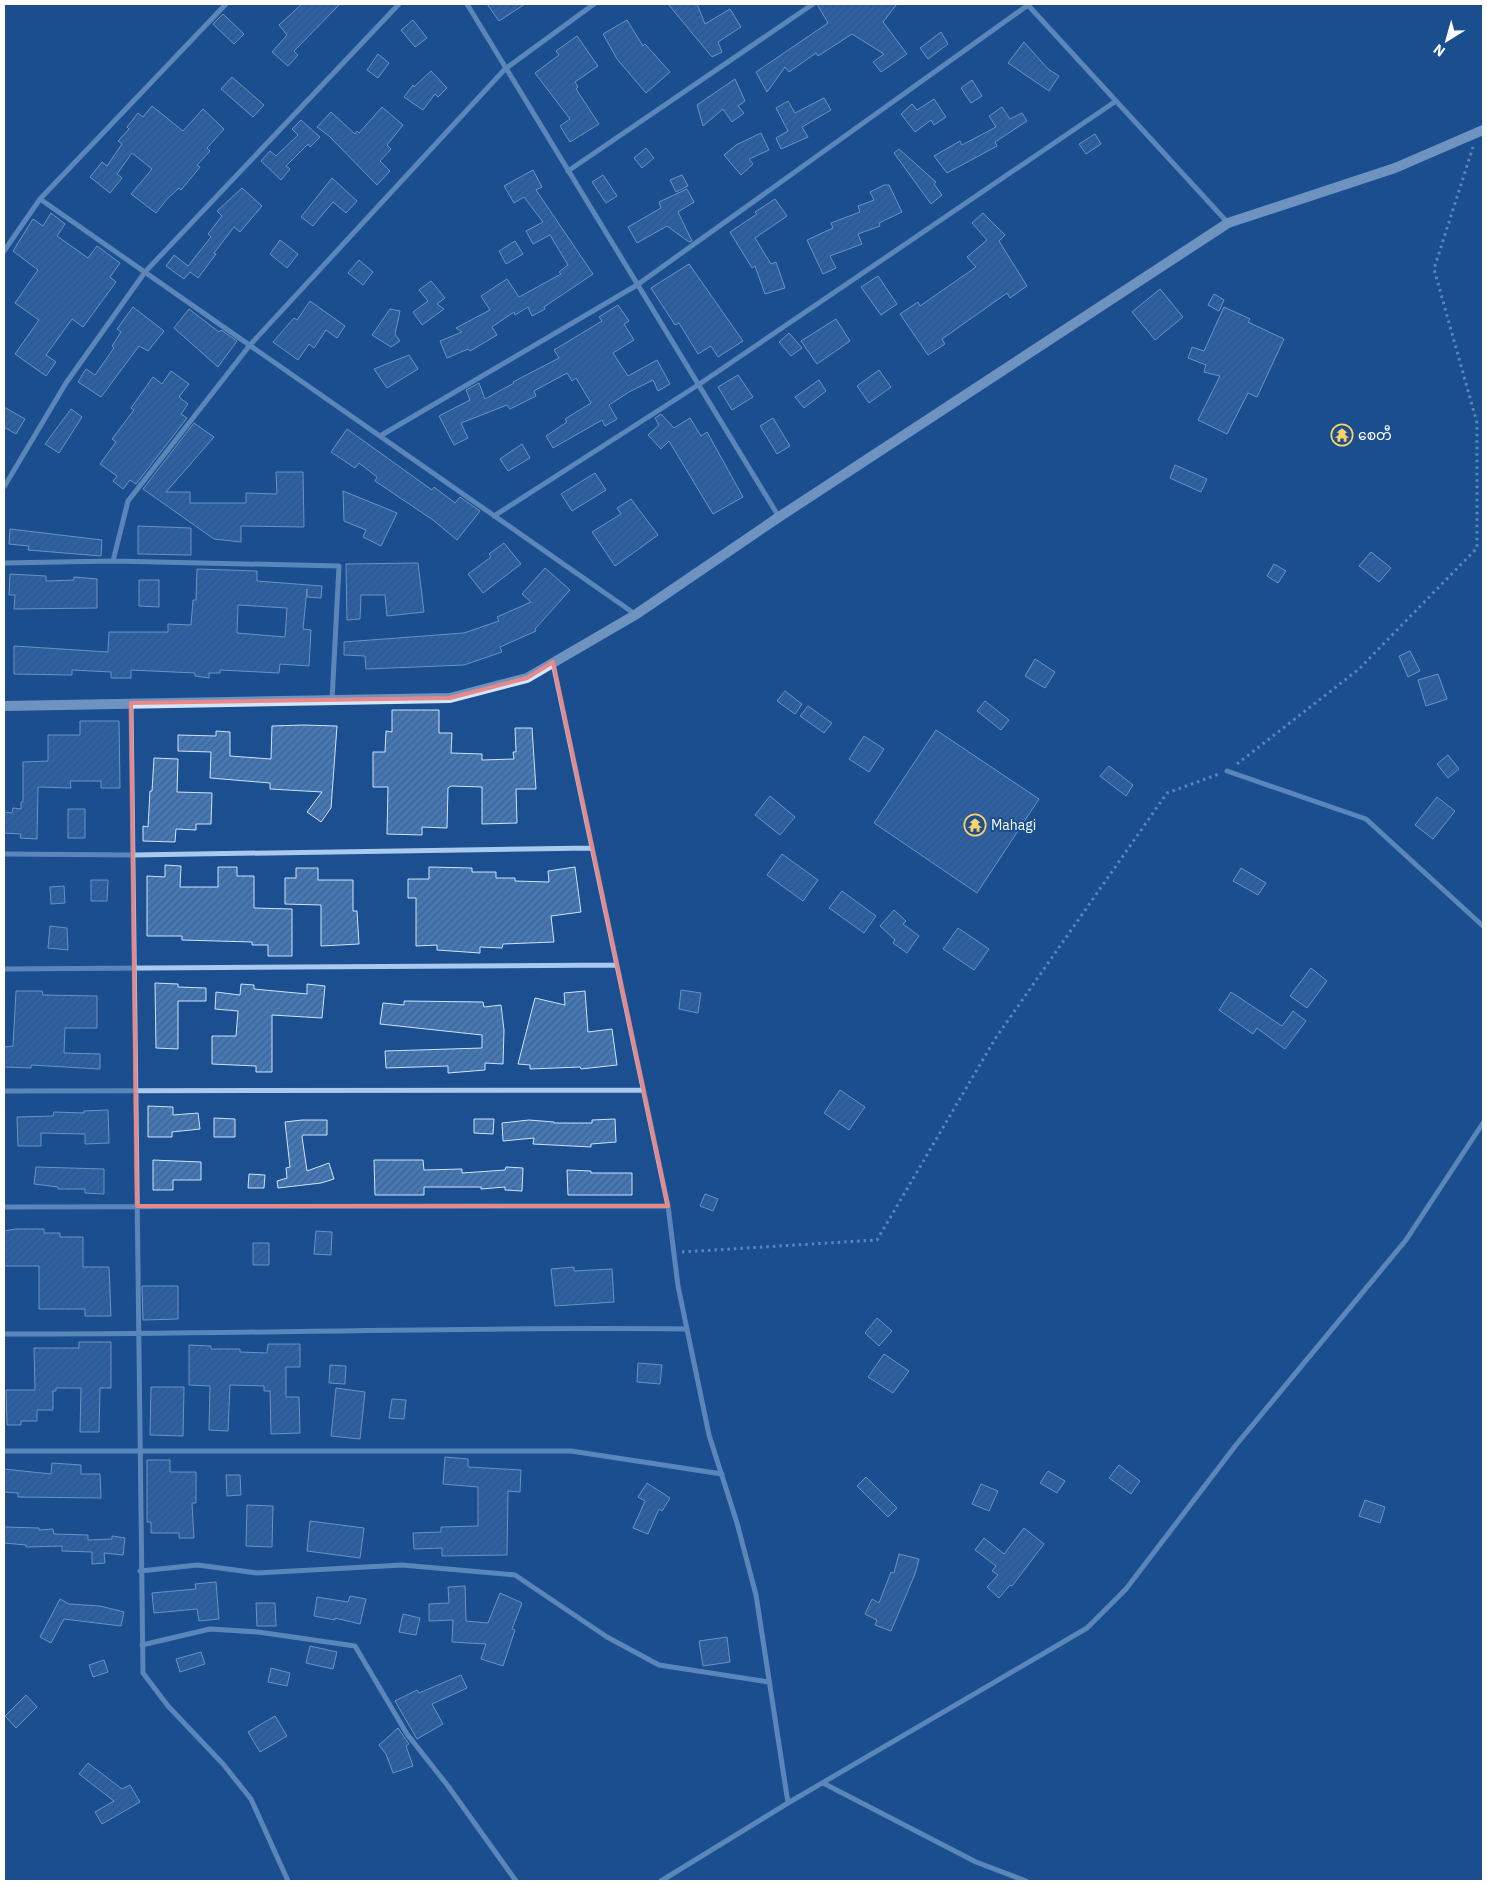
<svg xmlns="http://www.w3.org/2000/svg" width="1487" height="1885" viewBox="0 0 1487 1885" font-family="'IBM Plex Sans','Noto Sans Myanmar',sans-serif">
<defs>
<pattern id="building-hatch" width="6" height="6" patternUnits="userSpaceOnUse" patternTransform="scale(1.25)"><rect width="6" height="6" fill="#4478b7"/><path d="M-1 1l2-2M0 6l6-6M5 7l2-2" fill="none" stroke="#486282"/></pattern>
</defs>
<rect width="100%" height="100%" fill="#1b4f8f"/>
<path fill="url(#building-hatch)" stroke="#cfe3fa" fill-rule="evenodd" d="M302 4H340L294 51 298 55 288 66 272 52 287 35 279 25Z
M487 4H525L499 21Z
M668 4H697L705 24 730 9 741 27 718 42 722 52 712 57Z
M817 4H897L883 22 907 54 881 72 873 62 884 54 852 34 818 56 816 53 789 72 785 67 767 92 756 72 828 23Z
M223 14 244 34 234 44 213 24Z
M413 20 427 38 415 47 401 30Z
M627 20 643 46 645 44 670 72 646 93 617 59 603 34Z
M941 32 948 44 928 59 920 48Z
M577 36 598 66 575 82 578 87 576 89 599 124 570 142 560 126 570 119 535 73 559 55 556 51Z
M1024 42 1048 69 1059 76 1049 91 1008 63Z
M378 54 389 63 378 78 367 70Z
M431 71 447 88 438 97 435 94 423 110 404 97 413 85 414 87Z
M232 77 264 105 253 117 221 89Z
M735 79 745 101 738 106 744 113 732 122 723 109 703 126 697 105Z
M972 80 982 96 971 103 961 88Z
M824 98 831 110 802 127 808 137 781 149 776 138 788 131 776 108 788 101 795 113Z
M934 99 946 117 934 125 931 120 915 132 901 114 912 104 917 110Z
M152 106 183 131 203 109 224 129 207 148 210 151 197 165 200 167 181 190 179 188 167 199 156 213 131 194 152 169 132 153 117 174 122 178 110 193 90 177 102 162 107 166 122 144 118 141 129 129 127 127 138 113 143 117Z
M382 107 403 125 387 145 391 149 380 161 390 171 377 185 329 136 317 127 331 112 355 134 357 131 359 133Z
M1002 107 1010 119 1022 113 1027 121 995 142 997 146 947 173 934 156 960 141 962 145 996 127 989 116Z
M301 120 320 137 310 147 308 144 286 166 290 169 281 180 261 161 270 151 276 156 298 135 292 129Z
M761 133 769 150 749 159 753 164 741 175 724 155 736 145Z
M1095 134 1101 144 1086 154 1079 144Z
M646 148 654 158 642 168 634 158Z
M899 149 936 182 934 184 942 195 931 204 894 153Z
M533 170 542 187 536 190 593 274 544 307 545 309 532 316 528 307 515 315 514 312 492 327 497 335 470 351 468 349 447 358 440 341 462 332 456 328 490 310 481 296 507 279 519 297 561 274 559 272 568 265 550 235 533 244 526 231 543 222 524 197 514 203 504 186Z
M603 175 617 196 606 203 592 182Z
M682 175 688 186 676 192 670 180Z
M332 178 357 201 346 213 333 202 313 226 301 217Z
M884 185H889L902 212 879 223 880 226 858 234 862 244 830 256 836 268 823 274 807 240 833 228 831 223 860 212 858 206 874 200 870 192Z
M242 188 262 206 240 232 234 227 214 253 216 254 198 278 190 272 184 279 166 266 174 255 188 266 211 237 208 234 222 216 217 211Z
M687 189 694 202 678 212 692 241 689 242 667 226 637 243 628 227 661 208 659 202Z
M775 199 787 216 755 238 771 264 776 262 785 288 765 294 755 266 752 268 730 232 757 214 755 212Z
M51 213 65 224 57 236 88 258 97 246 120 263 110 277 116 282 83 327 72 319 46 355 56 362 46 376 15 354 39 320 15 303 38 270 13 251 33 219 43 226Z
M983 213 1005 235 999 241 1027 286 1010 298 1007 293 942 339 945 344 928 355 900 314 918 302 920 306 976 267 967 257 987 240 972 223Z
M280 240 298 254 287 268 270 254Z
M515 241 523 254 506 264 499 251Z
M359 260 373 272 363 285 348 273Z
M689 264 743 341 718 357 711 346 698 354 679 323 675 325 651 288Z
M878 276 897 304 881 315 861 287Z
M431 281 445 298 437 304 444 309 422 325 413 312 428 301 419 290Z
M1160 289 1183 317 1155 340 1132 312Z
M1214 294 1224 300 1219 311 1208 305Z
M310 301 345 326 337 338 326 330 314 348 309 344 298 360 273 342 294 318 297 320Z
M618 305 629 321 624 324 634 340 613 353 628 376 657 360 670 384 658 391 653 380 629 392 609 405 617 419 605 426 602 420 553 448 546 436 567 422 565 419 591 403 576 378 572 381 567 373 534 391 536 396 510 409 507 405 461 423 468 438 454 445 439 416 470 400 466 390 479 383 485 399 514 383 513 382 559 358 554 350 602 321 599 317Z
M133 307 164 331 148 351 139 346 101 397 78 382 86 369 95 375 114 348 112 346 121 332 117 329Z
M1224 307 1250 319 1248 322 1284 339 1257 397 1248 393 1227 434 1198 420 1220 376 1204 372 1206 365 1188 358 1192 347 1204 351Z
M189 309 219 332 221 330 237 341 218 367 174 328Z
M390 309 400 311 395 334 400 341 391 347 372 335Z
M836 319 850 341 817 364 801 341Z
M789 333 802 348 791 356 779 342Z
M409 355 418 369 387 388 374 369Z
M879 370 891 387 869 403 857 386Z
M171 371 189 384 179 397 188 404 181 414 187 418 136 484 130 480 123 489 113 481 117 476 100 464 116 442 112 439 134 410 131 408 153 377 162 384Z
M738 375 753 397 732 410 718 387Z
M819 380 826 391 804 408 795 397Z
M4 407 25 419 16 434 4 427Z
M71 409 82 417 59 453 45 444Z
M661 414 674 428 690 418 701 436 707 432 743 497 713 514 669 441 661 449 648 435 659 425 655 418Z
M773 418 790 446 777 454 760 426Z
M194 423 214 437 166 492H190V503H246V493L277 494 276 472H303L304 527 241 526V542L214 539 143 489Z
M347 429 432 490 434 487 455 503 460 497 480 511 457 540 433 520 375 481 377 477 359 463 355 468 331 452Z
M522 444 530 458 508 471 500 459Z
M1175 465 1207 479 1201 492 1170 478Z
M595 473 606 490 572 511 561 494Z
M343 491 397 513 381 546 363 537 366 530 344 521Z
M631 499 658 535 615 566 592 532 621 514 617 508Z
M138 526 191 528V555L138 554Z
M10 529 102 540 101 556 28 550 29 546 9 544Z
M504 543 521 564 483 593 468 574 491 557 489 554Z
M1371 552 1391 568 1379 582 1359 566Z
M418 563 424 612 387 616 385 595H361L360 619 347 620 346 564Z
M1274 564 1286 571 1278 583 1267 576Z
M545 568 570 590 535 629 536 631 500 647 502 652 464 665 366 669 365 656 344 655V642L464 633 499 621 497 617 531 602 522 594Z
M197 569 257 571V581L322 586 321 598 307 597V589L303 629 311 630 309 666 280 664 279 673 220 670V673H209V678L195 676V673L131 670V678H111V672L72 670V675L14 674V646L108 652 109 632H168V624L191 625 193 600H196ZM238 605 287 608 285 637 237 633Z
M10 574 46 576V581L74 580V577L97 579V608L14 609 15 595H9Z
M139 580H159V607L139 606Z
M1410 651 1420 671 1408 677 1399 656Z
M1035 659 1055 672 1045 688 1025 676Z
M1438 674 1447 699 1426 706 1418 680Z
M785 691 802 704 795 714 777 701Z
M985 701 1009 720 1001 730 977 711Z
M808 706 832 723 824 733 800 716Z
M392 710H439V733H452L451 753 482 754V760L514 759 513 752H516L515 728H532L536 789H516L517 823 482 824V787L451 786 448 788 447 828 422 827V835L387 834 388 787H373V752H385L386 731 392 732Z
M80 721H119L120 788H101V781H70L71 788 38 787 37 839 20 838 21 834 4 833V812L12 813 13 808 21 809V802H23V762L48 761V735H80Z
M303 725 337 726 331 808 321 822 307 812 322 792 270 789V783L210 778 211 752 178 751V735L216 736V731L230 732V756L271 759 272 726Z
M936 730 1039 799 977 893 874 823Z
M864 736 884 749 869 772 849 759Z
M1448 755 1459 769 1448 778 1437 764Z
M154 758 178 759 177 792 212 793 211 824H196V830L176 829 175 842 143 841V826L148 827 150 791H152Z
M1109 766 1133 785 1126 796 1100 776Z
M770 796 795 817 780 835 755 815Z
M1437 797 1455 811 1433 839 1415 825Z
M68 809H85V838H68Z
M782 854 818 880 803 901 767 875Z
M165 865 181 866 180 887H218V867H237V876H254V908L292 909V956H268V945H252V942L182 940V936H147V876L165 877Z
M429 867 472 868V872H496V878H515V881L549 882 548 871 575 867 581 912 551 916 554 942 503 944 502 948 480 947V953L437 950V945L416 946V898H408V879H429Z
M296 868H318V880H353V911H357L359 944 321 946V905L285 904V878H296Z
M1241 868 1266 883 1258 895 1233 881Z
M91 880H108L107 901H91Z
M64 886 65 903 51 904 50 887Z
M842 891 876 916 864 933 829 908Z
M894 910 906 921 903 924 919 936 907 953 893 943 895 940 880 926Z
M50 926 67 928 68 950 48 948Z
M958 928 989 949 974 970 943 949Z
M1311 968 1327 981 1307 1008 1290 996Z
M155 983 178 984V987L206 988V1001H178V1049L156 1048Z
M241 984 254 985V989L307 994V984L325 986 322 1018 272 1015V1072H256V1066L212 1064V1036H236L238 1011 215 1009 216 992 240 995Z
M681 990 701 993 698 1013 679 1009Z
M16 991H42L43 995 97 996V1028H65L64 1053 100 1054V1069L31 1065V1068L4 1067V1047L13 1046Z
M585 991 588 1032 612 1029 617 1065 581 1069 580 1067 530 1069V1065L518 1064 535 998 565 1005 564 993Z
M1231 992 1282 1026 1293 1011 1306 1021 1285 1049 1257 1028 1253 1034 1219 1010Z
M404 1001 483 1002 484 1007 501 1005 504 1030 503 1064 485 1063V1070L448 1073V1066L386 1068 385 1051 482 1048V1035L380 1024 383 1003 404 1005Z
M840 1090 865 1107 849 1130 824 1113Z
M148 1106 173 1107V1115L198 1113 200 1129 172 1132V1137H148Z
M108 1110 109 1143 85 1144V1134L41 1133V1146H18L17 1117 53 1116 54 1112 84 1113V1111Z
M214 1118 235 1119V1137H214Z
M474 1119H494L493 1134 474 1133Z
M615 1119 616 1142 591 1144V1147L533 1144 534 1138 503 1141 502 1123 529 1120 554 1122V1123H592V1120Z
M302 1120H327V1135H303L302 1137 307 1171 329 1163 334 1179 321 1183 278 1188 277 1181 287 1178 286 1168 290 1167 285 1122Z
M153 1160 201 1162V1180H173V1190H153Z
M374 1160H423L424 1170 462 1169V1173L505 1170 506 1167 523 1168 522 1191 505 1190V1187L481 1189V1187H424V1195H375Z
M36 1167 104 1169V1194L85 1193V1189H58V1187L34 1184Z
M567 1170 591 1171V1173H632V1195H568Z
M249 1174 265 1175 264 1188H248Z
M705 1194 718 1199 713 1211 700 1206Z
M16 1229H44V1233H60V1237H83V1267H109L111 1316H85V1309H39V1266H4V1231Z
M316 1231 332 1232 331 1255 314 1254Z
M253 1243H269V1265H253Z
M574 1267V1271L612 1269 614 1302 555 1306 551 1269Z
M142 1286H178V1319L143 1320Z
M877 1318 892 1331 879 1346 865 1333Z
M79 1342H111V1388H100L99 1432H80L81 1388H56V1391H53V1410H37V1421H21V1425H7L6 1390H35L34 1348H79Z
M268 1344H300V1367H286V1397H299L300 1433 271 1434 270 1391H264V1386L230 1385 228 1431 209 1430 210 1386 189 1385V1345L211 1346V1349H240V1352L267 1353Z
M884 1354 909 1371 893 1393 868 1377Z
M638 1363 662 1365 660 1384 637 1382Z
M330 1365 346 1366 345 1384 329 1383Z
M151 1387H184L183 1436 150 1435Z
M336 1388 365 1392 360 1439 331 1436Z
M392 1399 406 1400 404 1419 389 1418Z
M445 1457 468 1459V1467L521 1470 520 1492 508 1491 507 1555 442 1556V1548L414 1549 413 1533 441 1532V1527L478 1526V1487L443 1484Z
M147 1460H170V1472H196V1503H192L194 1538H179V1533H151V1522H147Z
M52 1463 81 1465V1474H100L101 1498 18 1497V1493L4 1492V1469L51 1474Z
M1119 1465 1140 1481 1131 1494 1109 1478Z
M1048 1471 1065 1481 1057 1493 1040 1483Z
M226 1475H240L241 1495 227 1496Z
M866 1477 897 1508 888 1517 857 1486Z
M647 1483 670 1498 662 1511 659 1509 648 1534 633 1528 645 1501 638 1497Z
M981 1484 998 1491 989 1511 972 1504Z
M1365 1500 1385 1507 1380 1523 1359 1516Z
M247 1505 273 1506 272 1547 246 1546Z
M310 1521 364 1528 360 1558 307 1551Z
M4 1527 39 1528V1530L53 1529 54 1534 88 1535V1540L112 1539V1536L125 1538 123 1555 104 1553 105 1563 92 1564V1552L62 1551V1546L26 1547V1545L4 1543Z
M1024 1528 1044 1544 1012 1586 1010 1585 999 1598 987 1587 998 1575 992 1571 996 1566 975 1550 984 1538 1004 1554Z
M899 1554 919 1559 915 1574 891 1631 875 1625 877 1620 865 1614 872 1599 879 1603 891 1572 894 1573Z
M216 1582 219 1619 199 1621 197 1609 154 1613 152 1593 196 1589 195 1584Z
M465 1586 466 1621 488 1623 500 1593 522 1603 512 1629 515 1630 503 1666 481 1659 486 1644 452 1642 453 1620 429 1621V1604L449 1603 448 1587Z
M350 1596 366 1599 360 1624 335 1618V1620L314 1616 317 1597 348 1602Z
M60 1599 69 1604 100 1606 124 1612 121 1626 64 1619 51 1643 40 1637Z
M256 1603H275L276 1626H257Z
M403 1614 420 1618 416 1635 399 1632Z
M727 1637 730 1662 703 1666 699 1641Z
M310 1646 337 1652 333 1669 306 1663Z
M201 1652 205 1664 180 1672 176 1659Z
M104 1660 108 1672 93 1677 89 1665Z
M271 1668 290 1673 287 1686 268 1682Z
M461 1675 467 1688 432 1704 443 1724 417 1739 395 1701 417 1690 419 1693Z
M26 1695 37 1707 16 1728 5 1716Z
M275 1716 287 1736 260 1752 248 1732Z
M398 1728 409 1744 406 1746 413 1766 393 1773 386 1754 379 1745Z
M88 1763 122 1789 130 1785 140 1802 102 1824 95 1812 114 1801 79 1774Z"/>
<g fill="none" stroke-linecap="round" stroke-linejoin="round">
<path stroke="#a9c9ee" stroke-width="3" stroke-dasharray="2.5 4" stroke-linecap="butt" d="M1237 764 1359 669 1477 548V423L1434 269 1473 147
M682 1252 877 1240 995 1039 1167 793 1219 774"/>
<path stroke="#a9c9ee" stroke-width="5" d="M467 4 779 517
M1027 4 1228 223
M568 171 813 4
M40 199 635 614
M4 251 40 199 226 4
M380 436 637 285 1028 5
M4 487 66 383 145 272 399 4
M494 516 698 385 1116 101
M113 561 128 501 250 345 505 69 594 4
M4 563 113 561 339 566 332 700
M553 663 668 1206 678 1286 709 1435 737 1523 756 1595 788 1803
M131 703C135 1026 137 1349 143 1673L168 1706 223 1764 251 1799 288 1881
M1227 771 1366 819 1483 926
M4 854 133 855 592 848
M4 969 617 965
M4 1091 643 1090
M4 1207 668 1206
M4 1334C232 1335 459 1326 687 1329
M4 1451H571L722 1474
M140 1571 198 1565 257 1573 402 1565 515 1575 607 1637 659 1665 769 1682
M142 1645 210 1629 258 1632 355 1646 407 1734 448 1786 516 1881
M823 1783 976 1862 1026 1881
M661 1881 788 1803 1087 1628 1126 1589 1236 1445 1406 1240 1483 1123"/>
<path stroke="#d6e6fa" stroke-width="10" d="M4 706 450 698 527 678 635 615 779 517 1228 223 1395 168 1483 130"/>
</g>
<path d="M0 0H1487V1885H0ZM553 662 668 1206H137L131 703 450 698 527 678Z" fill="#1b4f8f" fill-opacity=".55" fill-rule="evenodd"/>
<path fill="none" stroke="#e88989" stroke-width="4" stroke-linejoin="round" d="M553 662 668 1206H137L131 703 450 698 527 678Z"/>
<defs>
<g id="temple-ring" transform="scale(1.125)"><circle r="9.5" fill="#1b4f8f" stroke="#ffd166" stroke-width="1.5"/><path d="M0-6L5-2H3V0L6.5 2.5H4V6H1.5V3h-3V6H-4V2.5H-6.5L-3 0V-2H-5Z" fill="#ffd166"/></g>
</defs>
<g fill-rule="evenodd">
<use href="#temple-ring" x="1342" y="435"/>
<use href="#temple-ring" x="975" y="825"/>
</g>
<g text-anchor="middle" stroke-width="4" stroke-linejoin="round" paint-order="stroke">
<g font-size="14" fill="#fff" stroke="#1b4f8f" text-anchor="start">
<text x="1358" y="440">စေတီ</text>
<text x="991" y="830">Mahagi</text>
</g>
</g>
<rect width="1487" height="1885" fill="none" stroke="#ffffff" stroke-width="10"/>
<g transform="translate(1447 40) rotate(217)" stroke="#1b4f8f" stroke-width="4" paint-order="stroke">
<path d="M0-4L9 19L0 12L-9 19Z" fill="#ffffff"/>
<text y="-8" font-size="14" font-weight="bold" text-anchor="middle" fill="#ffffff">N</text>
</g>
</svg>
